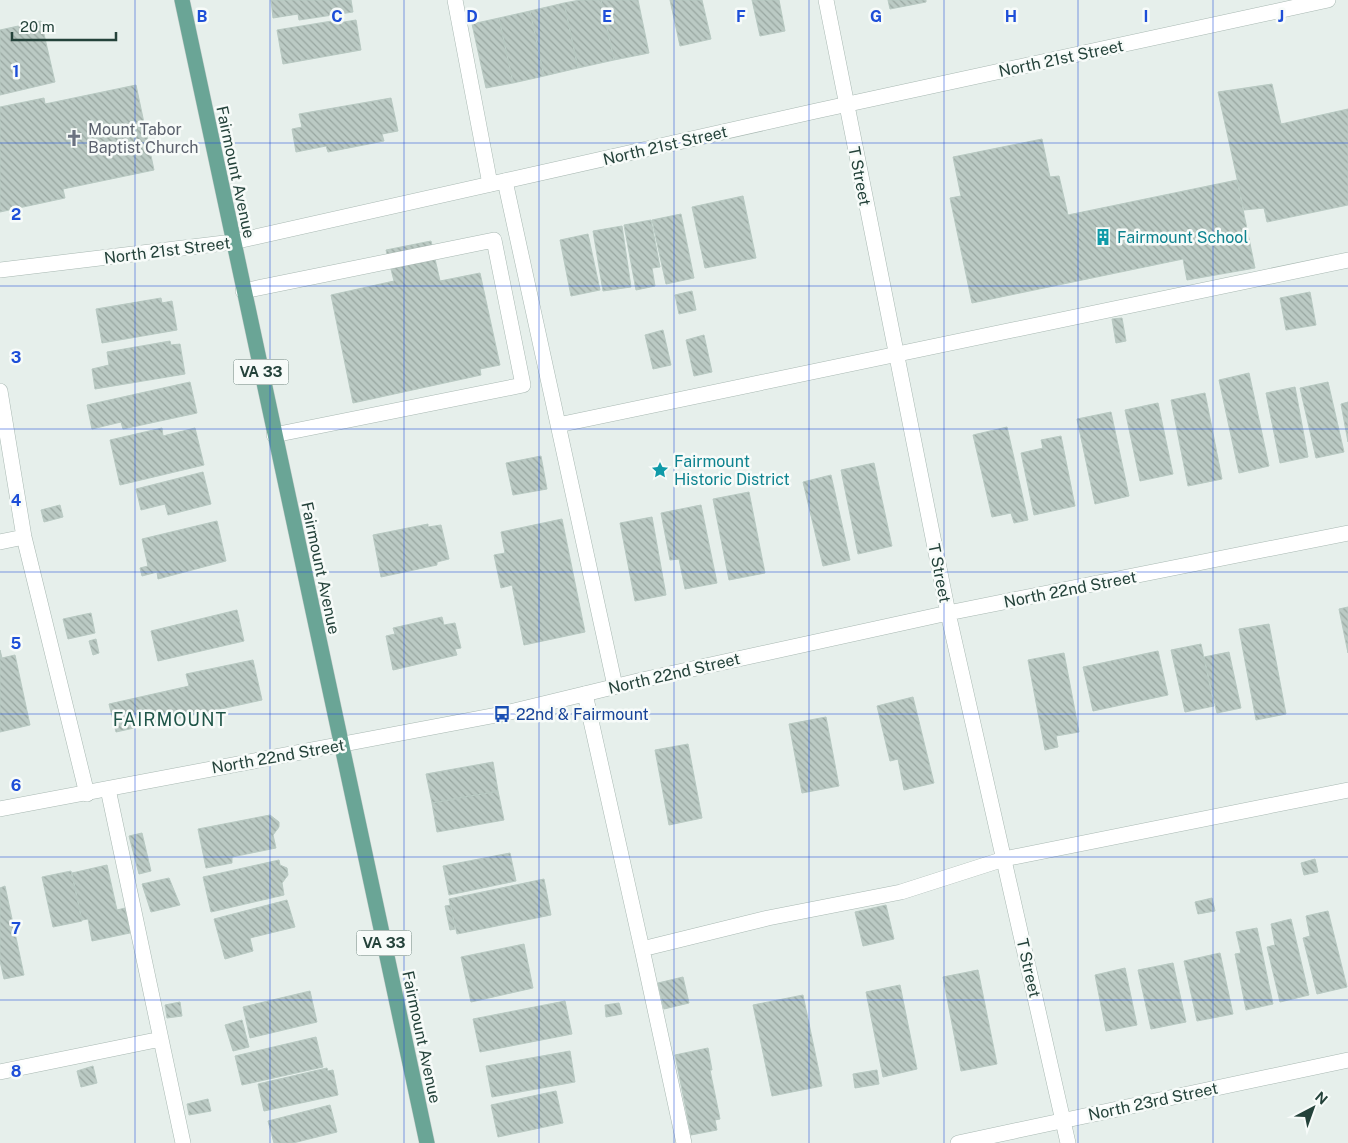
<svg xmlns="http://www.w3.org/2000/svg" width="1348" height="1143" viewBox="0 0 1348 1143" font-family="'Public Sans',sans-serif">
<defs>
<pattern id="building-back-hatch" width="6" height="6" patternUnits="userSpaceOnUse" patternTransform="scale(1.25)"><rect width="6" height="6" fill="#bbcac4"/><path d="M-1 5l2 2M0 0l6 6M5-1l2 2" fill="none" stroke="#98a6a0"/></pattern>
</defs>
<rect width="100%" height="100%" fill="#e6efeb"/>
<path fill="url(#building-back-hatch)" stroke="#b8c9c2" d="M271 0H351L353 12 299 20 298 14 273 18Z
M580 0H601L614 60 578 68 564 3Z
M601 0H638L649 53 614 60Z
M670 0H702L711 39 680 46Z
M752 0H779L785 31 760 36Z
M888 0H926V2L890 9Z
M564 3 578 68 544 76 530 11Z
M530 11 544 76 513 83 499 18Z
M499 18 513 83 486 88 472 24Z
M338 20V23L356 20 361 50 283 64 277 30Z
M41 21 55 82 0 95V30Z
M1272 84 1281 124 1348 109V205L1267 222 1264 208 1244 210 1218 92Z
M136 85 154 170 63 189 65 198 0 212V107L44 98 45 104Z
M391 98 398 131 382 134 384 141 328 152 326 146 296 152 292 129 302 127 299 114Z
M1042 139 1050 177 1059 176 1068 215 1237 180 1255 268 1187 280 1183 259 972 303 950 198 961 196 953 157Z
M743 196 756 258 705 268 692 207Z
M681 214 694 278 666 284 652 220Z
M651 220 660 267 652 268 655 286 636 290 624 225Z
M622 226 631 287 603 291 593 231Z
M588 234 600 290 571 296 560 240Z
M431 241 440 281 480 273 500 365 480 369 481 375 353 403 331 295 394 281 386 250Z
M692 291 696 310 679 314 675 295Z
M1310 292 1316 325 1286 330 1280 298Z
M161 298 162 303 172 301 177 330 102 343 96 309Z
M1122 318 1126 341 1116 343 1112 319Z
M663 330 671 365 653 369 645 335Z
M704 335 712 372 694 376 686 340Z
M170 341 171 345 180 344 185 374 95 389 92 369 109 365 107 352Z
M1249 373 1269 466 1239 473 1219 380Z
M190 382 197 413 123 429 121 422 92 429 87 405Z
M1328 382 1344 452 1316 458 1300 388Z
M1295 387 1308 457 1280 463 1266 393Z
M1205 393 1222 479 1188 486 1171 400Z
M1348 402V442L1341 404Z
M1158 403 1173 474 1140 481 1125 410Z
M1111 412 1129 496 1095 504 1077 419Z
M1007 427 1028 520 1014 523 1011 513 992 517 973 435Z
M162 428 163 436 195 428 204 465 120 485 110 440Z
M1061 436 1075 506 1034 515 1021 453 1043 448 1041 440Z
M541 456 547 489 513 495 506 463Z
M874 463 892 546 858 554 841 470Z
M203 472 211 504 168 515 165 504 141 510 136 489Z
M831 475 850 560 823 566 803 482Z
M749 492 765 573 729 580 713 499Z
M60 505 63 517 44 522 41 510Z
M701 505 717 583 685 589 679 559 670 560 661 513Z
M652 517 666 595 635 601 620 523Z
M562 519 585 632 524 645 512 585 501 588 494 555 505 553 501 532Z
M217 521 226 561 158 579 157 572 142 576 140 568 148 566 142 539Z
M428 524V527L441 525 449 559 437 562V565L381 577 373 535Z
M1348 607V653L1339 609Z
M237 610 244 641 158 661 151 631Z
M91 613 95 633 68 639 63 619Z
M442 617 444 625 455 623 461 648 455 649 457 655 393 670 386 636 395 634 393 628Z
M1269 624 1286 714 1256 720 1239 629Z
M96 639 99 653 93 655 89 641Z
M1201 644 1214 706 1185 712 1171 650Z
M0 650 2 658 15 655 30 725 0 732Z
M1158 651 1168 695 1093 711 1083 667Z
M1229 652 1241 708 1217 713 1204 657Z
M1064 653 1079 732 1056 736 1058 747 1045 750 1028 660Z
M253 660 262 700 116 732 109 704 189 686 186 674Z
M913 697 934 783 904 790 898 759 890 761 877 706Z
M826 717 839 786 802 793 789 724Z
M688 744 702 818 669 825 655 750Z
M493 762 498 791 432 803 426 774Z
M498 791 504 820 437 832 432 803Z
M270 815 279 822V827L273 835 276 848 232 857V863L206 868 198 829Z
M142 833 151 871 139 874 129 836Z
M510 853 516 881 449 895 443 866Z
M1315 859 1318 872 1304 875 1301 863Z
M279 860 280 865 287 868 288 875 282 883 284 895 211 912 203 877Z
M107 865 117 910 125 908 130 933 92 941 88 919 82 920 72 873Z
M71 871 82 921 53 927 42 877Z
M169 878 180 905 151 912 142 884Z
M544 879 551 915 457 934 449 899Z
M5 886 24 975 4 979 0 961V888Z
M1212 898 1215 911 1198 914 1195 902Z
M287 900 295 927 250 938 253 951 225 959 214 919Z
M451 905 455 929 450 930 445 906Z
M886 905 894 939 863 946 855 912Z
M1328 911 1347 987 1317 994 1303 938 1310 936 1306 916Z
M1291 919 1309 995 1280 1002 1267 947 1275 945 1271 924Z
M1257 928 1273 1004 1246 1010 1235 954 1241 953 1236 932Z
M524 944 533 988 471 1002 461 957Z
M1220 953 1233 1014 1197 1021 1184 961Z
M1173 963 1186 1022 1151 1029 1138 970Z
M1125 968 1137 1025 1106 1031 1095 975Z
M978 970 997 1064 961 1071 943 977Z
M683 977 689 1003 664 1009 658 983Z
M900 985 917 1069 883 1077 866 992Z
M310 991 317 1022 250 1038 243 1007Z
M803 995 822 1086 772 1096 753 1005Z
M565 1001 572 1034 480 1052 473 1019Z
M180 1002 182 1016 167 1018 165 1005Z
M619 1003 622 1014 606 1017 605 1005Z
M242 1020 249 1047 233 1051 225 1025Z
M316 1037 323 1067 242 1085 235 1056Z
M708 1048 712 1070H710L720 1119 715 1120 717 1130 691 1135 675 1055Z
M570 1051 575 1082 492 1097 486 1066Z
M93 1066 97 1083 81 1087 77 1071Z
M327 1068 328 1071 333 1070 338 1095 264 1111 258 1084Z
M877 1070 879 1084 855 1088 853 1074Z
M556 1091 563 1123 498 1137 491 1105Z
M208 1099 211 1111 189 1115 187 1104Z
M330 1105 337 1132 293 1143H274L268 1121Z"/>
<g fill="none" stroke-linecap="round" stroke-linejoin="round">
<g stroke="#a8b8b2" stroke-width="16">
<path id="lane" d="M455 0 490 184
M505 181 615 686
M243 291 494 240 523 385 274 435
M0 391 24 537 87 794
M558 425 1348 260
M0 542 24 537
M585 694 642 949 768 918 901 892 1004 859 1348 790
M108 789 183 1143
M642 949 684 1143
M0 1072 161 1039"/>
</g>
<g stroke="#a8b8b2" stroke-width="16">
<path id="street" d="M826 0 948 613 1068 1143
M0 270 233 242 816 111 1328 0
M0 809 502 714 642 680 948 613 1348 533
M958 1143 1348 1060"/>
</g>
<g stroke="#c2cac8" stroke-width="16">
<path id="primary" d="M182 0 427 1143"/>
</g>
<use href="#lane" stroke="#fff" stroke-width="15"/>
<use href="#street" stroke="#fff" stroke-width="15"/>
<use href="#primary" stroke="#6aa596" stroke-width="15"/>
</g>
<path fill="none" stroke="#1d4ed8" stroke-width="1" stroke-opacity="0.55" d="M135 0V1143M270 0V1143M404 0V1143M539 0V1143M674 0V1143M809 0V1143M944 0V1143M1078 0V1143M1213 0V1143M0 143H1348M0 286H1348M0 429H1348M0 572H1348M0 714H1348M0 857H1348M0 1000H1348"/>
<defs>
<g id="church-bare" transform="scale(1.35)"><path d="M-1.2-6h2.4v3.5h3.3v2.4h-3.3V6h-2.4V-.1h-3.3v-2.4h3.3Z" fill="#6b7280" stroke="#f7fbf9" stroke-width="2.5" paint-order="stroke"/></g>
<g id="building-bare" transform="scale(1.35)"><path d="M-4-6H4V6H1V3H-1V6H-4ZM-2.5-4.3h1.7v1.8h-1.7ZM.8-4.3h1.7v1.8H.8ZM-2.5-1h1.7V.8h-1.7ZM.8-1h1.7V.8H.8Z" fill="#0f9aa8" stroke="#f7fbf9" stroke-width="2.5" paint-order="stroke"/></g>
<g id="sight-bare" transform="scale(1.35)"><path d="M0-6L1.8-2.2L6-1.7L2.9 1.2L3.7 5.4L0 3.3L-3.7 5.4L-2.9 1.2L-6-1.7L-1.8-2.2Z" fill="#0f9aa8" stroke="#f7fbf9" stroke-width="2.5" paint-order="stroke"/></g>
<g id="bus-bare" transform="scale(1.35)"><path d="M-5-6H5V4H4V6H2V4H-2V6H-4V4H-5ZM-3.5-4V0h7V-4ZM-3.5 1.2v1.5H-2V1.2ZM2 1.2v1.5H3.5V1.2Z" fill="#1a4fb4" stroke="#f7fbf9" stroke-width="2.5" paint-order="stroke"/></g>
</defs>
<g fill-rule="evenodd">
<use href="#church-bare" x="74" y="138"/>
<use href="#building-bare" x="1103" y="237"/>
<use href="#sight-bare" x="660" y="470"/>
<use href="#bus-bare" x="502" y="714"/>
</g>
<g text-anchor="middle" stroke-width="5" stroke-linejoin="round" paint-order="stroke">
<g fill="#f7fbf9" stroke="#637a73" stroke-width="1">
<rect x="233.5" y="359.5" width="55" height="25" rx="4"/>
<rect x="356.5" y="930.5" width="55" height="25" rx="4"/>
</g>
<g font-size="15" font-weight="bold" fill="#24423a">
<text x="261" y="377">VA 33</text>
<text x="384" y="948">VA 33</text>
</g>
<g font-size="16" fill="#24423a" stroke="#f7fbf9">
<text transform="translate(1061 58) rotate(-12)" y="6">North 21st Street</text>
<text transform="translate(665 145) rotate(-13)" y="6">North 21st Street</text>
<text transform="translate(236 172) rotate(78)" y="6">Fairmount Avenue</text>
<text transform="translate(860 176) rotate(79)" y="6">T Street</text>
<text transform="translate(167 250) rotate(-7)" y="6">North 21st Street</text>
<text transform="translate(321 568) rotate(78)" y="6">Fairmount Avenue</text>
<text transform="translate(940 573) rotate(79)" y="6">T Street</text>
<text transform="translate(1070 589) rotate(-11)" y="6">North 22nd Street</text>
<text transform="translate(674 673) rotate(-13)" y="6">North 22nd Street</text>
<text transform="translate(278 756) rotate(-10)" y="6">North 22nd Street</text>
<text transform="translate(1029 968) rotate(77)" y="6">T Street</text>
<text transform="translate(422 1037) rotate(78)" y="6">Fairmount Avenue</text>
<text transform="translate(1153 1101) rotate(-12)" y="6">North 23rd Street</text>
</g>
<g font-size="16" fill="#5b616d" stroke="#f7fbf9" text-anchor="start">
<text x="88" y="135">Mount Tabor<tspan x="88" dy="18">Baptist Church</tspan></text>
</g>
<g font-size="16" fill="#0d838f" stroke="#f7fbf9" text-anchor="start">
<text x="1117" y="243">Fairmount School</text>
<text x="674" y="467">Fairmount<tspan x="674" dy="18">Historic District</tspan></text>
</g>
<g font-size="16" fill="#164399" stroke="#f7fbf9" text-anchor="start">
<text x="516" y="720">22nd &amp; Fairmount</text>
</g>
<g font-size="18" letter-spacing="1" fill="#1f5548" stroke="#f7fbf9">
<text x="170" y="726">FAIRMOUNT</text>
</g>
</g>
<g font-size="16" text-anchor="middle" font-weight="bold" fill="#1d4ed8" stroke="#f7fbf9" stroke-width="5" stroke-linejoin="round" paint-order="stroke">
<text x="202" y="22">B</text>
<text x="337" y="22">C</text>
<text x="472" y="22">D</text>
<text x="607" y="22">E</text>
<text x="741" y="22">F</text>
<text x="876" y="22">G</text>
<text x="1011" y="22">H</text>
<text x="1146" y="22">I</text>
<text x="1281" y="22">J</text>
<text x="16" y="77">1</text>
<text x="16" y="220">2</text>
<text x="16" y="363">3</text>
<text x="16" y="506">4</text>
<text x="16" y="649">5</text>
<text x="16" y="791">6</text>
<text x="16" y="934">7</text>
<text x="16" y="1077">8</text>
</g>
<g transform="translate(1313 1108) rotate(41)" stroke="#f7fbf9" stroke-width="4" paint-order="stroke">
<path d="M0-4L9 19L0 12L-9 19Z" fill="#24423a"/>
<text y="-8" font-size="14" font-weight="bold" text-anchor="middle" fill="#24423a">N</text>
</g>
<path d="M12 32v8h104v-8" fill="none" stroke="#24423a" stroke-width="2.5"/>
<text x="20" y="32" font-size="15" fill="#24423a" stroke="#f7fbf9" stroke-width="4" paint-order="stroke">20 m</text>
</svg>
